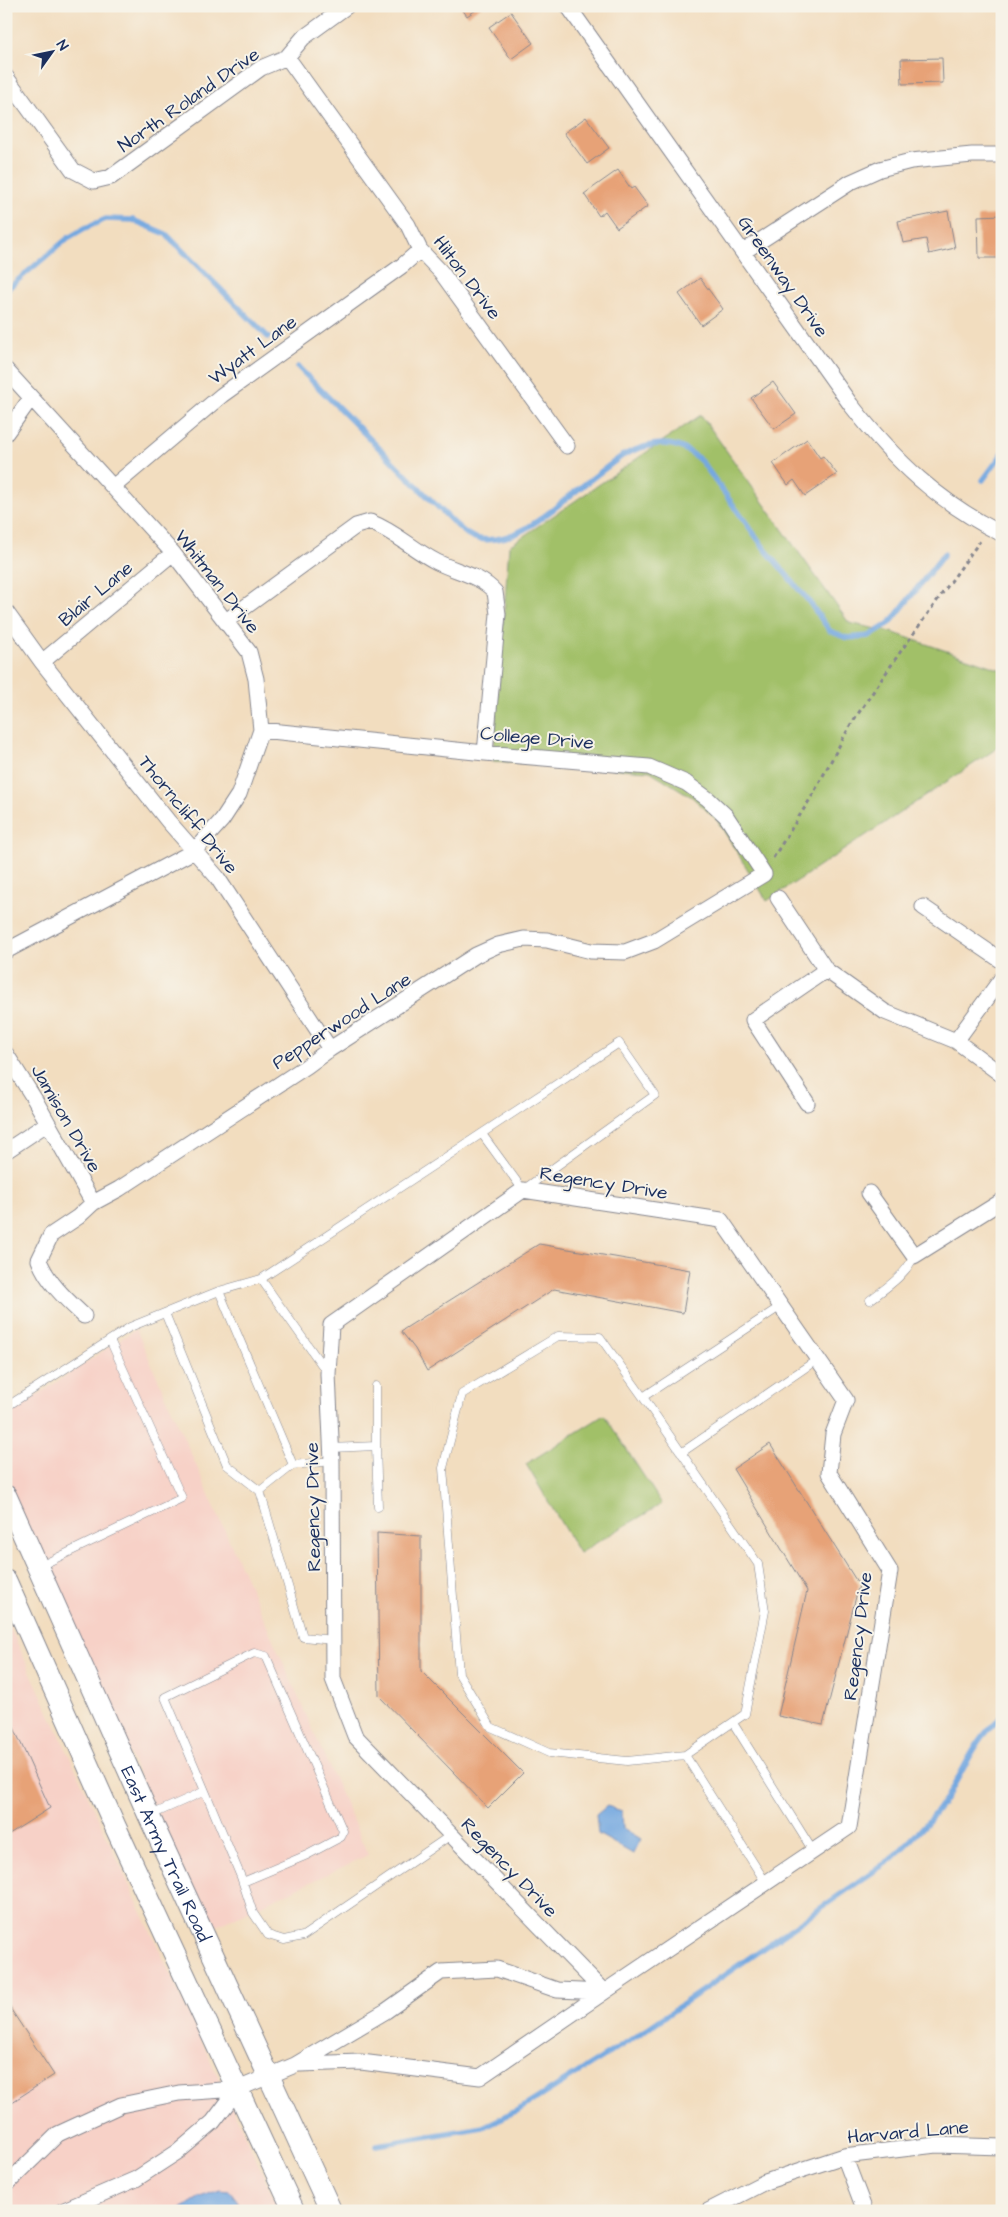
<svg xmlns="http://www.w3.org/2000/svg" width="1008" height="2217" viewBox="0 0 1008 2217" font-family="'Architects Daughter',sans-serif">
<rect width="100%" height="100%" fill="#f7f3e8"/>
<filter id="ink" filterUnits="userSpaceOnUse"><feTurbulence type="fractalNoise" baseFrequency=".02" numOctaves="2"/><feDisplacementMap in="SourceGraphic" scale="10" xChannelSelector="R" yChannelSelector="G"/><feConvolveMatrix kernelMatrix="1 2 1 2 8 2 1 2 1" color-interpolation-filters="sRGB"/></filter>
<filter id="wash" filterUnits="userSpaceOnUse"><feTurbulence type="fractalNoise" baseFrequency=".0096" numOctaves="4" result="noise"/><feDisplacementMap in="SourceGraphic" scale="20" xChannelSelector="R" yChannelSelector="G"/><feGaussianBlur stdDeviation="1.12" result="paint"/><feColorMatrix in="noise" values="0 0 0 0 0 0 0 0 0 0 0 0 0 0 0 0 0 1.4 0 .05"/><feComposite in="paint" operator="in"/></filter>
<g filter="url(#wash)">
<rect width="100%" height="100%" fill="#f2ddbf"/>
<path fill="#f7d1c7" d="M136 1329 368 1855 208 1930 6 1478V1416Z
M6 1619 280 2211H6Z"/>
<path fill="#a1c067" stroke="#5e7862" d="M701 415 849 623 891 632 1002 670V745L767 901 717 820 692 797 650 771 493 761 509 546Z
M604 1415 662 1504 579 1553 526 1464Z"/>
<path fill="#74a8e0" stroke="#486c9f" d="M607 1806 622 1811 623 1828 641 1839 633 1854 598 1834 596 1815Z
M220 2190 230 2191 237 2200 242 2211H178L200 2197Z"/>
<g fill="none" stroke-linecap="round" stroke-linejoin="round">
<path stroke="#74a8e0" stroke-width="5.5" d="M6 290 68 238 85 228 106 219 133 220 166 234 268 337
M298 367 453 522C461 529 468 537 479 539 516 545 549 512 576 491 591 479 607 467 622 456 652 440 678 438 702 462L765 549 807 599 830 631 847 638 869 636 890 623 944 554
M983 480 1002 454
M377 2145 483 2127 520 2109 638 2035 890 1860C911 1840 931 1821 947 1797 965 1769 975 1738 1002 1717"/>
</g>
<g id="blocks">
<path fill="#e7a277" d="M460 6H482L467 16Z
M511 12 533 43 511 59 489 27Z
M942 58 943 83 902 84 901 59Z
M586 117 609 148 587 164 564 133Z
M618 170 631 189 634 187 648 206 617 228 605 211 599 216 584 194Z
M948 211 955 248 929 254 926 239 903 243 898 221Z
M1002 215V258H979L978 216Z
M700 278 723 309 701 325 679 294Z
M773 382 796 414 774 429 751 398Z
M807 439 820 458 823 456 837 474 805 496 794 480 788 485 773 463Z
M539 1244 690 1270 683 1313 554 1289 427 1371 415 1349 401 1331Z
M770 1444 859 1585 823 1725 778 1716 807 1591 733 1469Z
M377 1533 421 1536V1671L523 1773 488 1808 379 1696Z
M6 1710 50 1808 6 1836Z
M6 2002 54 2075 6 2106Z"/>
</g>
</g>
<g filter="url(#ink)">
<use href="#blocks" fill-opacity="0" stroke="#86868e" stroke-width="1"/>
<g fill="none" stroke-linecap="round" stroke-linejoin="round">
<g stroke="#86868e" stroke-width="9">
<path id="lane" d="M261 1279 326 1371
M219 1291 261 1279 619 1043 655 1095 523 1190 482 1134
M870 1300C887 1287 905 1276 914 1256
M165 1313 227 1465 260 1491 293 1465
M643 1397 758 1564 765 1611 745 1714 685 1755
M6 1407 130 1327 219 1291 293 1465 332 1461
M376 1446 378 1507
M331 1448 376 1446V1386
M681 1453 818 1359
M260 1491 303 1637 333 1640
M40 1566 182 1498 110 1340
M733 1723 813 1851
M205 1791 165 1697 254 1653 266 1656 343 1831 341 1837 307 1855 243 1882
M151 1815 205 1791 241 1877 253 1913 268 1935 284 1940 303 1936 451 1835
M766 1883 685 1755 627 1761 549 1753 491 1727 459 1674 443 1468 462 1394 558 1336 600 1337 643 1397 781 1306"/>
</g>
<g stroke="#86868e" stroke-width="17">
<path id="street" d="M568 6 851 405C895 461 938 502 1002 534
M287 57 408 225 420 250 441 272 567 446
M6 77 73 170 94 181 111 177 261 68 287 57 303 38 347 6
M743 252 851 182 880 169 911 161 972 155H1002
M6 370 173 553 249 652 256 679 261 730 239 794 222 820 194 851 6 951
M6 433 31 398
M113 487 222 395 403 265 420 250
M6 612 42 662 168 821 217 877 330 1049
M226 621 356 526 370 522C396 532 412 549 437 562 457 572 480 575 495 592L498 614 485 753
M42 662 173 553
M778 898 826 970 885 1012 956 1041 1002 1075
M923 907 1002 961
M956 1041 1002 978
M6 1054 35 1100 93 1203
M807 1103 753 1020 826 970
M6 1151 48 1123
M523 1190 721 1220 846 1400 833 1434 829 1473 890 1571 849 1827 604 1992 355 1736 333 1679 332 1461 328 1374 331 1325Z
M869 1193 914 1256 1002 1201
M84 1316C67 1300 47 1282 39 1260L51 1235 78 1217 93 1203 119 1189 307 1066 330 1049 476 955 498 945 524 939 547 940 591 951 625 952 654 941 764 874 726 816 708 799 686 783 649 767 485 753 261 730
M300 2064 361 2062 480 2077 604 1992
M844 2156 865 2211
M6 2185 58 2134 121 2105 179 2093 238 2089 295 2065 386 2011 441 1972 497 1969 557 1990 604 1992
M62 2211 136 2179 179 2151 213 2122 238 2089
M708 2211 765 2182 844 2156 936 2145 1002 2147"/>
</g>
<g stroke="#86868e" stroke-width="23">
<g id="secondary">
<path id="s1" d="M6 1496 149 1816 331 2211"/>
<path d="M6 1581 115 1826 294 2211"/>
</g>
</g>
<path stroke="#86868e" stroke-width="3" stroke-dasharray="4 4" stroke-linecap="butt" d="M773 858 812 796 851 724 901 651 980 541"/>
<use href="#lane" stroke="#fff" stroke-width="8"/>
<use href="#street" stroke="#fff" stroke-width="15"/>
<use href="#secondary" stroke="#fff" stroke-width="21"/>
</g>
</g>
<g text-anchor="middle" stroke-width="4" stroke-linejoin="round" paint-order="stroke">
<g font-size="19" fill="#1b2f5e" stroke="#f7f3e8">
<text transform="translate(188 99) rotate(-35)" y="7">North Roland Drive</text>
<text transform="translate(784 276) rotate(55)" y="7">Greenway Drive</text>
<text transform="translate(468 277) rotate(53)" y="7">Hilton Drive</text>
<text transform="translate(252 349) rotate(-36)" y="7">Wyatt Lane</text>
<text transform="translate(218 581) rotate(52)" y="7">Whitman Drive</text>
<text transform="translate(95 593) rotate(-40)" y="7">Blair Lane</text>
<text transform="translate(537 737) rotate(5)" y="7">College Drive</text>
<text transform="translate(189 814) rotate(51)" y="7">Thorncliff Drive</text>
<text transform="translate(341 1020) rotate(-33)" y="7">Pepperwood Lane</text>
<text transform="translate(67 1118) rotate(60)" y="7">Jamison Drive</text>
<text transform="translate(604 1182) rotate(9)" y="7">Regency Drive</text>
<text transform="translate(312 1507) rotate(-91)" y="7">Regency Drive</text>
<text transform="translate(857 1636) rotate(-83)" y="7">Regency Drive</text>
<text dy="7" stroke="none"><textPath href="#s1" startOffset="392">East Army Trail Road</textPath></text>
<text transform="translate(510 1867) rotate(46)" y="7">Regency Drive</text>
<text transform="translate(908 2131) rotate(-5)" y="7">Harvard Lane</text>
</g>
</g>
<rect width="1008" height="2217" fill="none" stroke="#f7f3e8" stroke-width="25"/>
<g transform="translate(52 52) rotate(57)" stroke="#f7f3e8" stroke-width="4" paint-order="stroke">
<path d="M0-4L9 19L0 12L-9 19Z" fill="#1b2f5e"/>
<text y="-8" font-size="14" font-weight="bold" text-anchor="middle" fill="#1b2f5e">N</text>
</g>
</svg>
